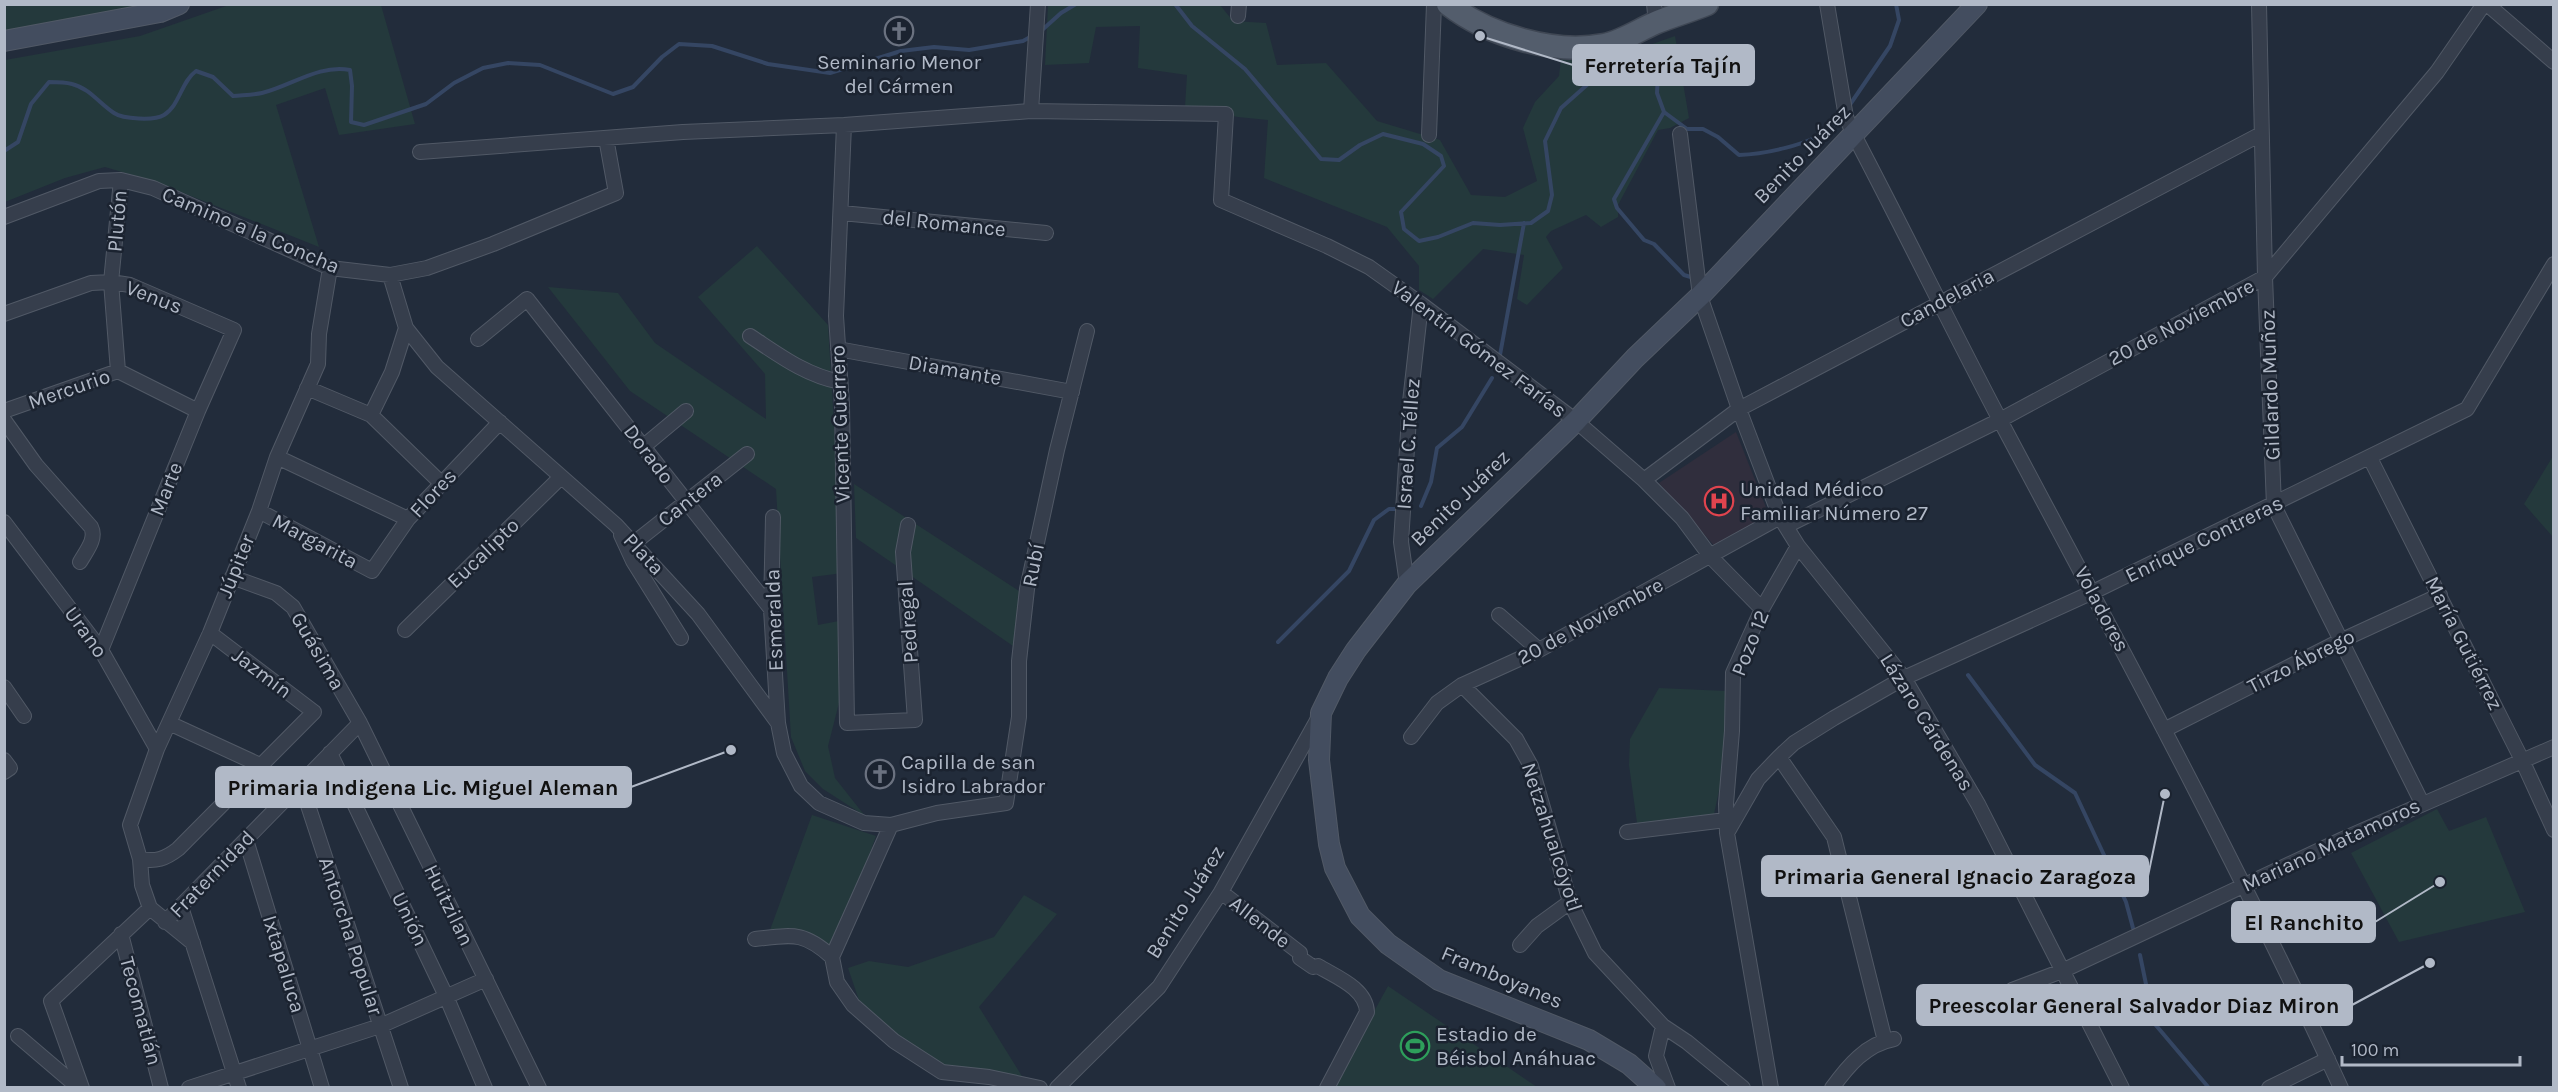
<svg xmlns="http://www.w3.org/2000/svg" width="2558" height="1092" viewBox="0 0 2558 1092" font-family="Karla,sans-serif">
<rect width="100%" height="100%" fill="#222c3b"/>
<path fill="#302e3d" d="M1736 432 1771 520 1717 549 1659 483Z"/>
<path fill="#24393c" d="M5 5H170L5 38Z
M229 5H381L415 124 339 135 325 88 276 105 319 247 156 182 105 167 65 178 5 202V60L140 36Z
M1048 5H1220L1233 21 1266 23 1277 65 1326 63 1377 121 1440 140 1471 195 1505 197 1537 181 1523 128 1535 102 1559 76 1561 59 1599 63 1675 36 1689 118 1670 128 1658 130 1618 205V217L1601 227 1586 215 1551 231 1546 237 1563 268 1527 305 1517 299 1524 255 1483 249 1433 299 1419 290V266L1387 227 1264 178 1268 120 1238 117 1185 107 1187 75 1138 68 1140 26 1096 27 1089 63 1045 65Z
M757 246 828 325 843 573 812 577 818 625 844 620 845 697 839 703 828 746 835 778 865 816 823 789 805 771 791 737 776 489 630 391 548 287 618 293 655 343 766 419 765 374 698 297Z
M2553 456V537L2524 504Z
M854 484 1019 591 1016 648 856 538Z
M1659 688 1726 691 1730 739 1714 814 1637 823 1629 765 1630 739Z
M2437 809 2449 831 2486 817 2525 912 2399 942 2351 853Z
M812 815 876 836 854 897 831 949 770 930Z
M1024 895 1057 914 979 1007 1025 1081 944 1073 862 1009 848 968 869 961 908 967 994 937Z
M1388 986 1537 1087 1332 1088Z"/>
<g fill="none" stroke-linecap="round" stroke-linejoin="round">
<path stroke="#354663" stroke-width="4" d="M1175 4 1192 26 1245 69 1321 159 1339 160 1360 145 1383 134 1423 144 1441 156 1444 166 1401 212 1404 229 1419 241 1438 237 1473 223 1500 225 1531 223 1548 211 1552 195 1545 141 1561 108 1588 84 1635 75H1658L1657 93 1664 112 1687 129H1703L1718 137 1739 155C1765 154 1809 145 1830 129 1835 126 1839 119 1842 114
M1041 31 1061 13 1076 4
M1849 106 1890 46 1899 20 1896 4
M1664 112 1614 199 1617 208 1644 240 1654 244 1684 275 1694 278
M4 151 18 142 31 104 49 82C56 82 65 82 72 84 89 88 100 104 114 113 123 119 154 121 164 115 180 105 181 82 196 71L213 77 233 96C243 95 253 95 262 93 291 86 319 64 350 70L352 86 351 122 364 125 426 104 454 83 483 68 508 63 540 65 613 94 633 87 662 57 679 44 712 46 768 64 830 73 901 51 934 47 969 50 1023 41 1032 36
M1500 355 1524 223
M1421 506 1431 482 1437 448 1462 427 1492 378
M1278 642 1349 571 1374 520 1389 509H1398
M1968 675 2035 765 2075 793 2126 902 2133 928
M2140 955 2154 1023 2209 1088"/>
<g stroke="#515966" stroke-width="16">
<path id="street" d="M1654 4 1656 23
M1827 4 1846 117 1854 135C1904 230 1951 327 2001 422 2118 642 2237 861 2341 1088
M2259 4 2265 277 2274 506 2422 803
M2487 4 2554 62
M1238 16 1239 4
M1031 111 1038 4
M844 125 836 316 842 405 847 723 915 720 903 552 908 525
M1680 134 1700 296 1739 409 1780 517 1798 546 1904 678 1978 804 2122 1088
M1429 135 1434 4
M420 152 683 132 844 125 1031 111 1226 114 1221 200 1327 246 1369 267 1421 304 1576 421 1644 480 1682 518 1711 557 1762 609
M842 213 1046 233
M4 217 99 181 121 180 153 188 330 268 390 275 427 268 493 244 616 193 606 138
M390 275 406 328 437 367 616 525 698 614 778 723 784 753 801 786 819 803 864 823 891 825 937 813 1006 803 1019 717V661L1027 589 1057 450 1087 331
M4 314 91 283 111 282 130 285 234 330 198 411 101 650
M750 336C779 355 805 375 840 382
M478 339 527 299 771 609
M838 349 1072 392
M118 371 111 282 121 180
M307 388 371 415 441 483
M4 411 118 371 198 411
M371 415 392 372 406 328
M4 420 36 465 91 527C97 539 86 551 80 562
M644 446 686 411
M277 457 408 519
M2370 458 2522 760 2554 830
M1644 480 1739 409 2261 134
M259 511 372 571 408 519 500 422
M773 517 771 609 778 723
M4 522 101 650 157 749
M1786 526 2000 420 2265 277 2437 72 2484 4
M621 535 633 561 681 638
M634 543 747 454
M232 577 276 593 293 607 360 723 539 1088
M1407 584 1401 542 1410 402 1421 304
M1499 615 1539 650
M405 630 561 477
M1462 685 1516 739 1531 766 1570 902 1595 953 1663 1026 1687 1042 1743 1088
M4 687 24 716
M169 723 260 765
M2164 730 2340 641 2440 595
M1411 737 1437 703 1462 685 1539 650 1780 517
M330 753 446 996 485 1088
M1779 757 1834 837 1885 1041
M4 760 10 768 4 772
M301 784 401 1088
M1627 832 1726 820
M1727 833 1758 779 1779 757 1794 743 1834 718 1904 678 2093 592 2467 409 2554 264
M246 840 322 1088
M140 859C156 862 165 859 178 849L314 712 210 633
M1221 892 1300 953V958L1313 967 1318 966C1336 977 1366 988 1367 1012L1327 1088
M181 907 239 1088
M165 922 360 723
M121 934 161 1088
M755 939C793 935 803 931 832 957
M193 943 150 908 142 885 140 859 130 825 157 749 210 633 259 511 277 457 318 364 319 334 330 268
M1520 945 1537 926 1570 902
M832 957 837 982 853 1005 894 1041 942 1072 989 1077 1040 1088
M832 957 891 825
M2012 990 2062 971 2343 839 2554 747
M1663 1026 1656 1056 1668 1088
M18 1036 79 1088
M82 1088 51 1001 150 908
M189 1088 380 1026 486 979
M1057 1088 1159 987 1221 892 1319 717
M1771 1088 1727 833 1726 804 1732 731 1733 673 1762 609 1798 546
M1832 1088C1848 1066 1866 1044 1894 1039
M2269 1088 2328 1059"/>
</g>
<g stroke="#515966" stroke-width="22">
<path id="secondary" d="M4 41 160 12 179 4
M1656 1088 1629 1064 1589 1040 1439 980 1388 944 1360 916 1335 868 1329 844 1319 760 1321 713 1338 678 1356 650 1407 584 1576 421 1635 358 1700 296 1977 4"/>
</g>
<g stroke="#3f4754" stroke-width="25">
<path id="primary" d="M1448 4C1488 35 1554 55 1604 45 1621 42 1639 30 1655 23 1672 16 1690 11 1707 4"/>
</g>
<use href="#street" stroke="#363e4c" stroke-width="14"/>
<use href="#secondary" stroke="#434d5f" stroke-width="20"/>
<use href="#primary" stroke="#535d6c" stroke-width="22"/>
</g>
<defs>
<g id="church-ring" transform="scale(1.5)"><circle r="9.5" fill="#1b2330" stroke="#6b7280" stroke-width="1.5"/><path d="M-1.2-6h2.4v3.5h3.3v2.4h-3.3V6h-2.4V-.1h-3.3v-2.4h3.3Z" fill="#6b7280"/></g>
<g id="hospital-ring" transform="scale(1.5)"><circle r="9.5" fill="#1b2330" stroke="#e0444e" stroke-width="1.5"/><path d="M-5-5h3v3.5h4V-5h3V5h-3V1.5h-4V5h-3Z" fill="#e0444e"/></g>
<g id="stadium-ring" transform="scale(1.5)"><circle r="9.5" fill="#1b2330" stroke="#2e9e5b" stroke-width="1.5"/><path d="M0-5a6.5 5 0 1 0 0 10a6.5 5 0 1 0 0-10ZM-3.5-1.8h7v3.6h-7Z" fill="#2e9e5b"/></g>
</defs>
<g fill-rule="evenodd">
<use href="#church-ring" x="899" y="31"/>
<use href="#hospital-ring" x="1719" y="501"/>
<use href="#church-ring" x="880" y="774"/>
<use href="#stadium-ring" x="1415" y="1046"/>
</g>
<g text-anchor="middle" stroke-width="5" stroke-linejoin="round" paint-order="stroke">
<g font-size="21" fill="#b1b9c7" stroke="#1b2330" text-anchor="start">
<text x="899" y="69" text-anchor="middle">Seminario Menor<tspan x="899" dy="24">del Cármen</tspan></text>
<text x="1740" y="496">Unidad Médico<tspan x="1740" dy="24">Familiar Número 27</tspan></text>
<text x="901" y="769">Capilla de san<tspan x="901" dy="24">Isidro Labrador</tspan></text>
<text x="1436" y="1041">Estadio de<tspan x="1436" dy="24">Béisbol Anáhuac</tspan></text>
</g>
<g font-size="21" fill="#b1b9c7" stroke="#1b2330">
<text transform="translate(1802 154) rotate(-46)" y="7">Benito Juárez</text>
<text transform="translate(117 221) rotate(-85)" y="7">Plutón</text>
<text transform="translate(944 223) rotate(6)" y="7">del Romance</text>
<text transform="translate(251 230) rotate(23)" y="7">Camino a la Concha</text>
<text transform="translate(154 297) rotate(21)" y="7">Venus</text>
<text transform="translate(1947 298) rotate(-28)" y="7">Candelaria</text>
<text transform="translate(2181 322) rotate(-28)" y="7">20 de Noviembre</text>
<text transform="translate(1479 349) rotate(37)" y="7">Valentín Gómez Farías</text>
<text transform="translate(955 370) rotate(10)" y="7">Diamante</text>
<text transform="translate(2270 385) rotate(-92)" y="7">Gildardo Muñoz</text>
<text transform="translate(69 389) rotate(-19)" y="7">Mercurio</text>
<text transform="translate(840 424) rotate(-92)" y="7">Vicente Guerrero</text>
<text transform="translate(1408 444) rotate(-86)" y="7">Israel C. Téllez</text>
<text transform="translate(649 454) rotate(53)" y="7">Dorado</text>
<text transform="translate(166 489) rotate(-68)" y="7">Marte</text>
<text transform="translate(433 493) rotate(-47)" y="7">Flores</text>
<text transform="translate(1460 498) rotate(-44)" y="7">Benito Juárez</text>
<text transform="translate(690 499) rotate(-38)" y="7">Cantera</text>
<text transform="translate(2204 539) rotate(-26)" y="7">Enrique Contreras</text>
<text transform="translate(315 541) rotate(28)" y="7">Margarita</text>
<text transform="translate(483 553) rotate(-44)" y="7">Eucalipto</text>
<text transform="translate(644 554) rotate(47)" y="7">Plata</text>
<text transform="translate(1033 565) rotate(-79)" y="7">Rubí</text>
<text transform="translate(236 566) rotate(-68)" y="7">Júpiter</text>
<text transform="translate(2102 609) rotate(62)" y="7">Voladores</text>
<text transform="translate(774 620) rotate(-92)" y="7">Esmeralda</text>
<text transform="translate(1590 621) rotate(-28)" y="7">20 de Noviembre</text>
<text transform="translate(908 622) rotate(-94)" y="7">Pedregal</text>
<text transform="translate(86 632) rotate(54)" y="7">Urano</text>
<text transform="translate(1750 643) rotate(-68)" y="7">Pozo 12</text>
<text transform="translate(2464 643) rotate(63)" y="7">María Gutiérrez</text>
<text transform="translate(318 651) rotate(60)" y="7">Guásima</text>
<text transform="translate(2301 661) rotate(-27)" y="7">Tirzo Ábrego</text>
<text transform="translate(262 673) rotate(37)" y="7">Jazmín</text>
<text transform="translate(1927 722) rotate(58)" y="7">Lázaro Cárdenas</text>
<text transform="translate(1552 837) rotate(72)" y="7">Netzahualcóyotl</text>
<text transform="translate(2331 845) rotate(-25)" y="7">Mariano Matamoros</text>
<text transform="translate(212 874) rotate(-46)" y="7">Fraternidad</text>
<text transform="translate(1185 902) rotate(-58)" y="7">Benito Juárez</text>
<text transform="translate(449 905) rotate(64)" y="7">Huitzilan</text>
<text transform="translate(410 919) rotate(64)" y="7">Unión</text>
<text transform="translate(1260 922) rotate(38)" y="7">Allende</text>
<text transform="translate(351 936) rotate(72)" y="7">Antorcha Popular</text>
<text transform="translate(284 964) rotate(73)" y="7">Ixtapaluca</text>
<text transform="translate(1502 977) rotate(23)" y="7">Framboyanes</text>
<text transform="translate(141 1011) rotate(75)" y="7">Tecomatlán</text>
</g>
</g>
<path fill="none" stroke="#b1b9c7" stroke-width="2" d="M1480 36L1573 65M731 750L631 787M2165 794L2148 876M2440 882L2375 922M2430 963L2352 1005"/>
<g fill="#b1b9c7" stroke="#1b2330" stroke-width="2">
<circle cx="1480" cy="36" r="6"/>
<circle cx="731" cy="750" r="6"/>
<circle cx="2165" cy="794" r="6"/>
<circle cx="2440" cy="882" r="6"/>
<circle cx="2430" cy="963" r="6"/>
</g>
<g fill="#b1b9c7" stroke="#b1b9c7" stroke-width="2">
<rect x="1573" y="45" width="181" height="40" rx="6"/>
<rect x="216" y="767" width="415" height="40" rx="6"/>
<rect x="1762" y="856" width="386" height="40" rx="6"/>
<rect x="2232" y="902" width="143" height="40" rx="6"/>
<rect x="1917" y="985" width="435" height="40" rx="6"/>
</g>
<g font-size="22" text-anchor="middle" font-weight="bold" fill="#111">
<text x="1663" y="73">Ferretería Tajín</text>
<text x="423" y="795">Primaria Indigena Lic. Miguel Aleman</text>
<text x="1955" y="884">Primaria General Ignacio Zaragoza</text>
<text x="2304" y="930">El Ranchito</text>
<text x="2134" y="1013">Preescolar General Salvador Diaz Miron</text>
</g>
<rect width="2558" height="1092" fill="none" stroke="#b1b9c7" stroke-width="12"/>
<path d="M2342 1056v9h178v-9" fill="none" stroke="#b1b9c7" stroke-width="3"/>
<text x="2351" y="1056" font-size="18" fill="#b1b9c7" stroke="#1b2330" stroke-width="4.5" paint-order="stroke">100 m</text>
</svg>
